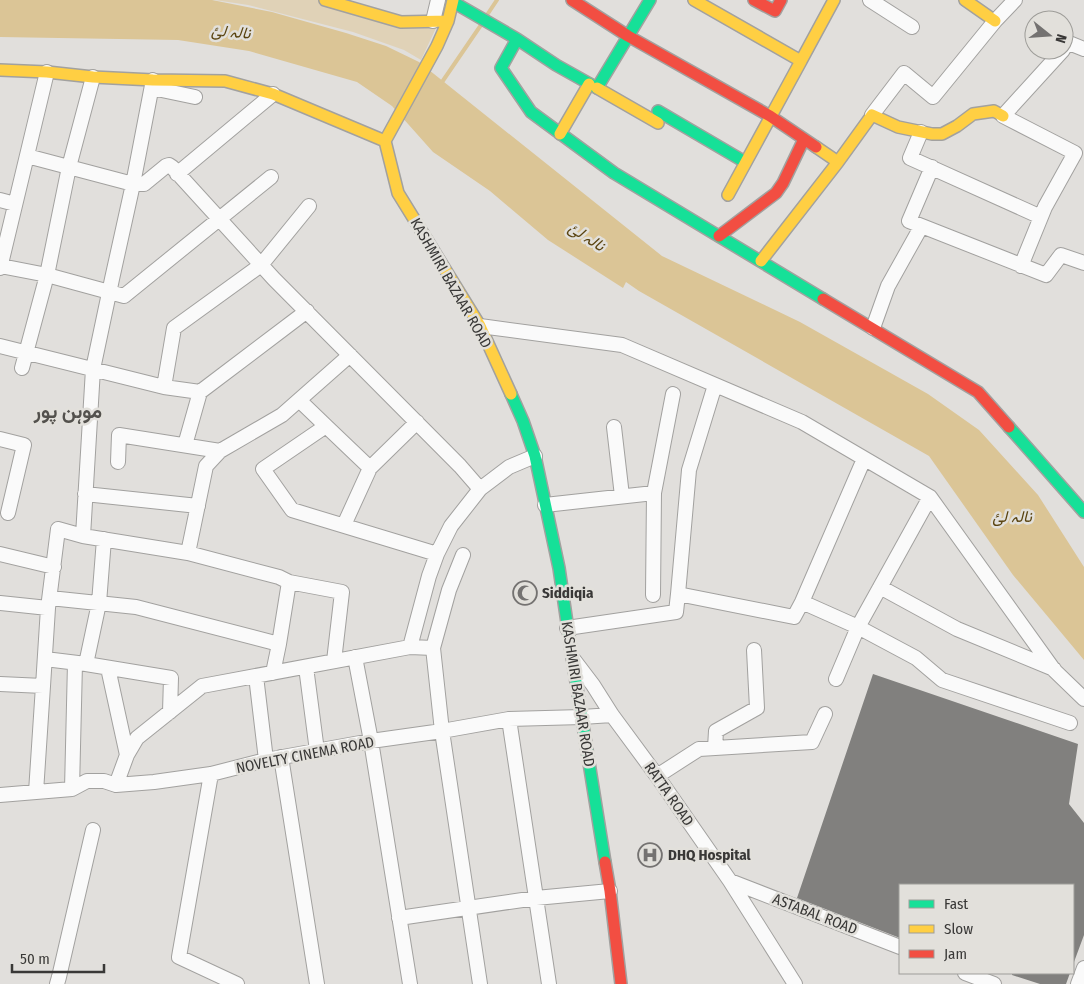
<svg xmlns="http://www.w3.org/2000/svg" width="1084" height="984" viewBox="0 0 1084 984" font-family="'Fira Sans Condensed',Vazirmatn,sans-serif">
<rect width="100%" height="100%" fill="#e1dfdc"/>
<path fill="#e0d2b7" d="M215 0H320L436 28 421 60 404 50 353 32 248 5Z"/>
<path fill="#dbc596" d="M0 0H212L272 12 346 33 386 46 419 62 662 256 800 322 928 394 979 430 1038 495 1084 567V660L1013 575 929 456 639 291 626 282 623 288 548 240 490 191 433 152 392 106 357 82 249 51 178 40 0 37Z"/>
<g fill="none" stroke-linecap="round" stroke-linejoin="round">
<path stroke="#dbc596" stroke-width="4" d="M487 15 497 0
M440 85 481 25"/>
</g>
<path fill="#81807e" d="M873 674 1078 744 1069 804 1084 823V935L1074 962H1073V885H900V938L797 898Z
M1012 973H1070L1066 984H1040L1012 975Z"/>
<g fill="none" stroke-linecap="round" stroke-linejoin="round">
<g stroke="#a2a19f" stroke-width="16">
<path id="street" d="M870 0 912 27
M433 21 438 0
M1064 48 1069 43 1084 49
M152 88 195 97
M872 115 904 73 933 97 995 21 1015 0
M921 132 910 158 1041 217
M27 156 133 184H144L166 166 169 165 172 167 274 279 460 466 480 489
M932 167 909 221 1046 275 1061 255 1084 263
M177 174 273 94
M0 200 15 204
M1 266 47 275 124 296 271 177
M1021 266 1045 207 1075 153 1003 116 1063 50
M0 268 47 72
M307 311 200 392 164 387 174 328 261 265 309 206
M480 326 622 345 802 422 930 497 1054 670 1084 699
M873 328 888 286 921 227
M0 346 164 387
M22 368 47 275 69 167 93 77
M715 385 689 470 678 594 794 617 802 602 864 459
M299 400 326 426
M614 427 622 496
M0 439 24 445 8 513
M185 445 200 392
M220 451 282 415 350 355
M118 462 119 435 220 451 206 466 188 553
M370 468 417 422
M85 494 198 506
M545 505 654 493
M344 525 370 468 326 426 263 469 292 510 437 554
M83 536 188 553 279 577 289 582 279 644
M0 554 54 567
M289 582 342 592 334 661
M880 587 957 629 1054 669
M653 595 654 493 673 394
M50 598 136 607 279 644 273 673
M802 602 858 627 916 658 942 680 1070 723
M0 603 48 608
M567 628 676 612 678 594
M410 647 433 648 442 731 480 984
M433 648 449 590 463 555
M355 657 371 741 410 984
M45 659 86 664 99 603 104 539
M574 660 593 685 612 715 657 776 730 881 795 984
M86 664 171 678 170 712
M306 667 317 751
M108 668 127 755
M256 676 266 760
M836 679 858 627 930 497
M0 684 43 686 48 608 58 529 83 536 93 369 112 279 133 184 153 80
M509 719 549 984
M715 748 716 731 757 708 754 650
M281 757 317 984
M211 774 179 957 237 984
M657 776 699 749 812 742 825 714
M116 785 127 755 137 738 202 686 410 647 429 576 437 554 451 526 480 489 509 467 535 456
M72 789 75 663
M36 792 43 686
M0 795 72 789 87 781H104L116 785 154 782 211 774 266 760 371 741 442 731 509 719 582 717 612 715
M730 881 900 947
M399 918 536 898 610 891
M965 973 994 984
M57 984 59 977 93 830
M1078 984 1084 968"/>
</g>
<g stroke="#a2a19f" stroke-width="14">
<path id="fast" d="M453 2 517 39 501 68 531 112 614 173 823 299
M517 39 556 65 597 88 650 0
M658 111 745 162
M511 394 523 421 535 456 559 568 572 657 605 862
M1009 427 1084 512"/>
</g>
<g stroke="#a2a19f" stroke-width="14">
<path id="slow" d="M325 0 401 22 448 21
M694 0 801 61 834 0
M965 0 995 21
M0 70 47 72 93 77 153 80 225 81 273 94 385 141
M597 88 658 123
M560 134 589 84
M385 141 398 193 480 326 511 394
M385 141 437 46 448 21 453 0
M816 147 838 162 872 115 898 127 932 134H942L957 126 973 114 994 111 1003 116
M728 195 801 61
M761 261 838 162"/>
</g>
<g stroke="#a2a19f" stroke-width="14">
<path id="jam" d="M572 0 628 36 770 116 816 147
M754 0 775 11 781 0
M719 236 776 193 783 183 804 139
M823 299 978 392 1009 427
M605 862 610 891 621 984"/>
</g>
<use href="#street" stroke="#fafafa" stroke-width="14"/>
<use href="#fast" stroke="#16e098" stroke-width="11"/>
<use href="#slow" stroke="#ffcf43" stroke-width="11"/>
<use href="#jam" stroke="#f24e42" stroke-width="11"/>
</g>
<defs>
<g id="mosque-ring" transform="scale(1.25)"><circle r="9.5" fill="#e2e0db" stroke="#747271" stroke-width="1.5"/><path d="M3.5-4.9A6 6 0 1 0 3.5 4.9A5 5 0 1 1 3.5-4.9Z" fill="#747271"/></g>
<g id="hospital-ring" transform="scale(1.25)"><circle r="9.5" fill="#e2e0db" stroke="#747271" stroke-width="1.5"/><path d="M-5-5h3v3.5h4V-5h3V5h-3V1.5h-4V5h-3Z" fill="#747271"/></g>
</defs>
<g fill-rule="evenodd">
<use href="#mosque-ring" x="525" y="593"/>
<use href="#hospital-ring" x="650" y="855"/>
</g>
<g text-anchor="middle" stroke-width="5" stroke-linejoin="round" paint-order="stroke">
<g font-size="15" fill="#393837" stroke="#e2e0db">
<text transform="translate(451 283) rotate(60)" y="5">KASHMIRI BAZAAR ROAD</text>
<text transform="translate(578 694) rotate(81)" y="5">KASHMIRI BAZAAR ROAD</text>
<text transform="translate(305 755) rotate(-11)" y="5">NOVELTY CINEMA ROAD</text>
<text transform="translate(669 794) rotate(55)" y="5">RATTA ROAD</text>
<text transform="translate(815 914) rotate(21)" y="5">ASTABAL ROAD</text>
</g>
<g font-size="15" font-weight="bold" fill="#393837" stroke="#e2e0db" text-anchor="start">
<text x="542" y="598">Siddiqia</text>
<text x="668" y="860">DHQ Hospital</text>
</g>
<g font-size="16" font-style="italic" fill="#5a4410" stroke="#e2e0db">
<text transform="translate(231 31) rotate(5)" y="6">نالہ لئ</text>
<text transform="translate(587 236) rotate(33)" y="6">نالہ لئ</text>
<text x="1012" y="522">نالہ لئ</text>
</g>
<g font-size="20" font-weight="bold" fill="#53514d" stroke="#e2e0db">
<text x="68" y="418">موہن پور</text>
</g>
</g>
<rect x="899" y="884" width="175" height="90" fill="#e2e0db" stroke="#9e9d99"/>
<rect x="909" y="900" width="25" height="8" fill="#16e098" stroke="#9e9d99"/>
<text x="944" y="909" font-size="15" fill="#393837">Fast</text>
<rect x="909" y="925" width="25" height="8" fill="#ffcf43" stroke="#9e9d99"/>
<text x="944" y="934" font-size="15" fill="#393837">Slow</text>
<rect x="909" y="950" width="25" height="8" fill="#f24e42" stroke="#9e9d99"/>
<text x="944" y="959" font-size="15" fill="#393837">Jam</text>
<g transform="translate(1049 35) rotate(107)"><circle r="24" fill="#e2e0db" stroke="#9e9d99"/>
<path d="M0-4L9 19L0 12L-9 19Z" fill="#747271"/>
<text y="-8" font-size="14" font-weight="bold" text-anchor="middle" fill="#393837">N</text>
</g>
<path d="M12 964v8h92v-8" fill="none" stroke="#393837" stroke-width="2.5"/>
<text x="20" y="964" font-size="15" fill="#393837" stroke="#e2e0db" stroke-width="4" paint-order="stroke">50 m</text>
</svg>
